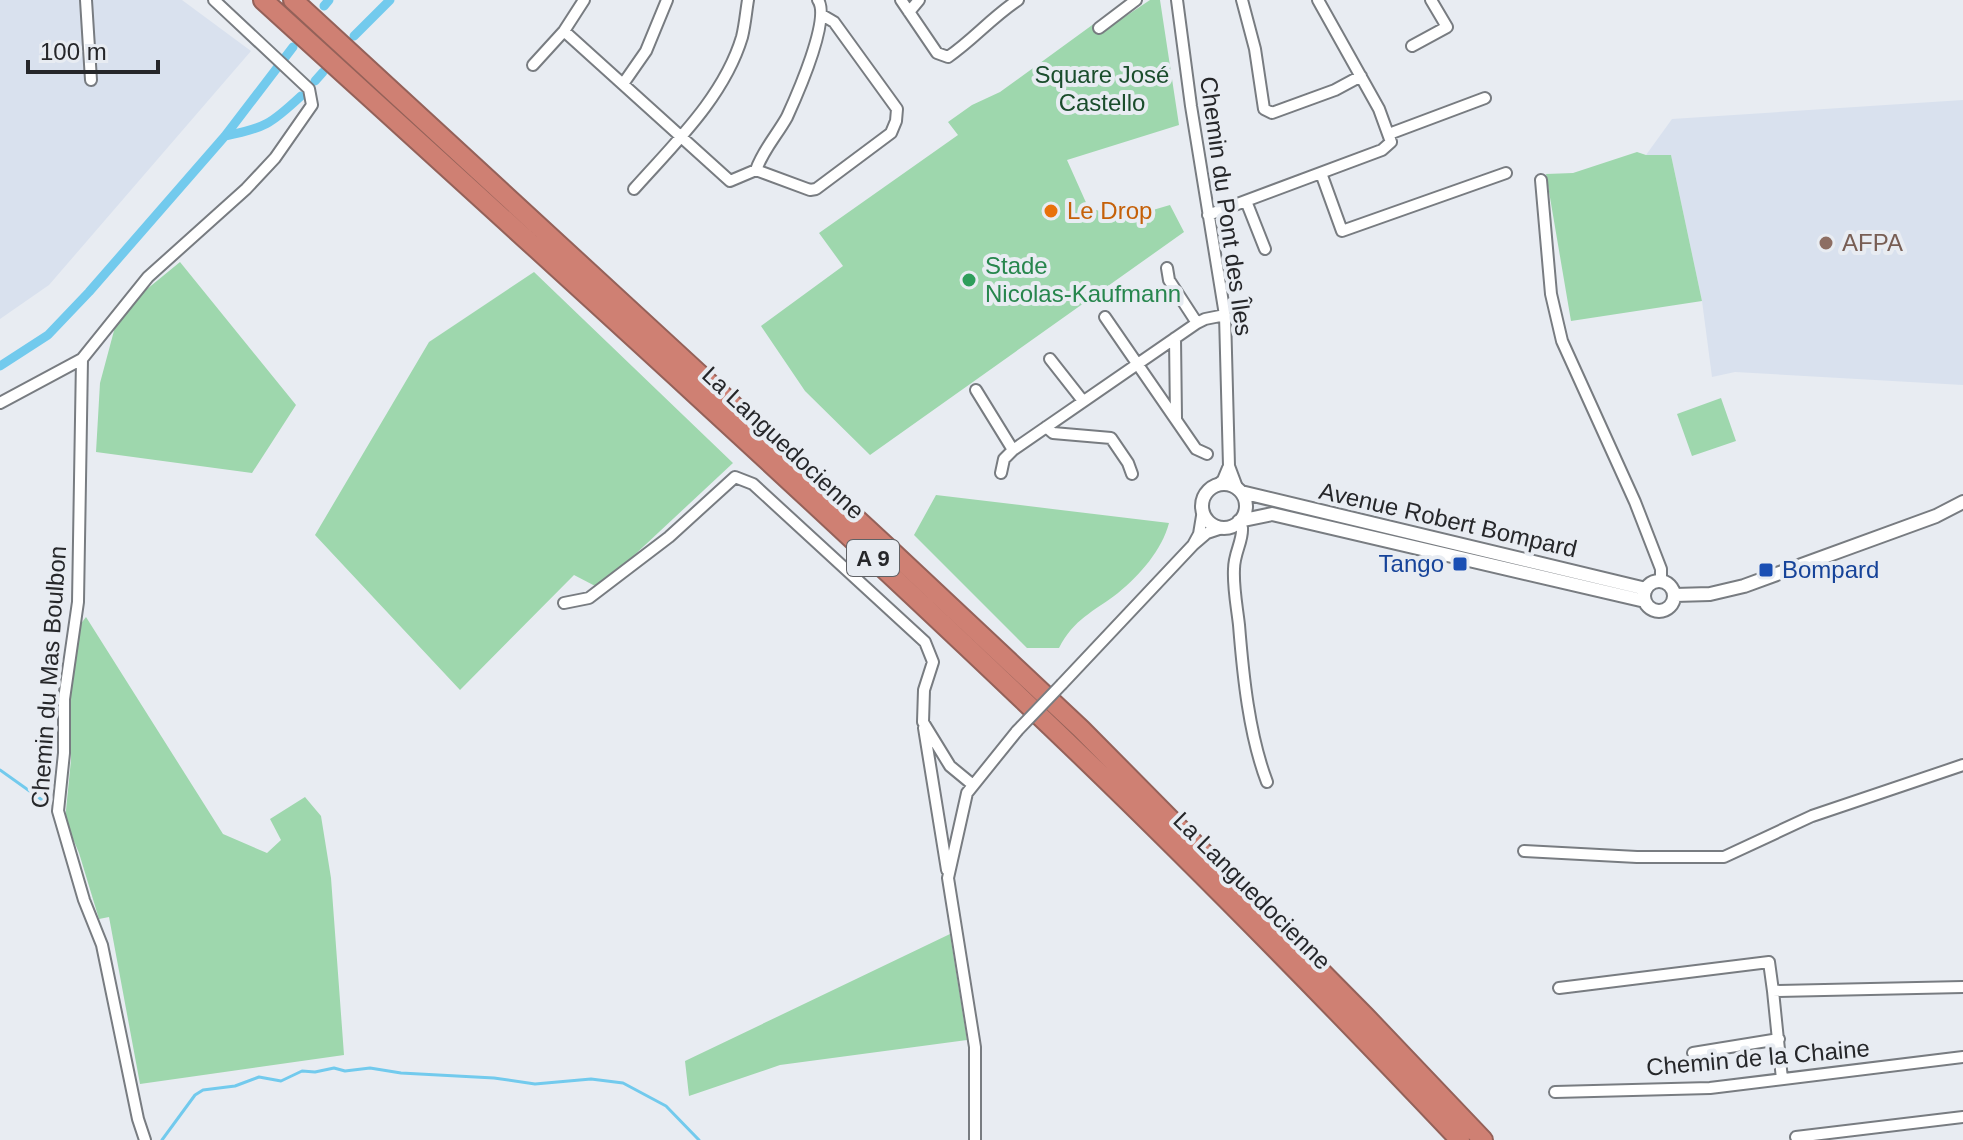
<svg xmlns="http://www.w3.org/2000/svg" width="1963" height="1140" viewBox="0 0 1963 1140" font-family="Arial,sans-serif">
<rect width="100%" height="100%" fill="#e8ecf2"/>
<path fill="#d9e1ee" d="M0 0H182L251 51 49 285 0 319Z
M1963 100V385L1735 372 1712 377 1702 301 1671 155H1646L1672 119Z"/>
<path fill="#9ed7ad" d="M1150 0H1160L1179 125 1067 160 1088 207 1122 219 1170 205 1184 232 870 455 805 391 761 326 843 266 819 233 958 135 948 122 972 105 1000 92 1095 23 1102 32Z
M1637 152 1646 155H1671L1702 301 1571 321 1546 174 1573 173Z
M180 262 296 405 252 473 96 452 100 383 119 312Z
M534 272 733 463 599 588 574 575 460 690 315 535 429 342Z
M1721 398 1736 441 1692 456 1677 414Z
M936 495 1169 523C1162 550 1140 575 1118 593 1093 612 1074 619 1059 648H1027L914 535Z
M86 617 223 834 267 853 281 840 270 819 305 797 321 816 331 878 344 1055 140 1084 109 917 99 919 79 853 65 820 71 760 69 692 76 630Z
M950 934 967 1040 780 1065 689 1096 685 1061Z"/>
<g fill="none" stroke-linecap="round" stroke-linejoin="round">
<path stroke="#72caed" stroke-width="3" d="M0 770 45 802
M162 1140 195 1095 203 1090 235 1086 259 1077 281 1081 302 1071 315 1072 334 1068 345 1071 370 1068 401 1073 494 1078 535 1084 591 1079 623 1083 666 1106 699 1140"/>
<path stroke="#72caed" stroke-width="9" d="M324 6 329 0
M354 36 390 0
M315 81 323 72
M225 136C265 128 271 124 301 96
M0 366 48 335 89 292 225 136 293 47"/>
<g stroke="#787c81" stroke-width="14">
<path id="minor" d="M86 0 91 80
M901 0 937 53 948 57C973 40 992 17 1018 0
M1177 0 1191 106 1225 315 1229 466 1238 490
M1242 0 1255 49 1264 109 1272 113 1335 90 1361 76
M909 12 919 0
M1099 28 1136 0
M564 31 730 181 756 170 810 190 816 189 891 133 896 121 897 109 834 22 822 15
M1412 46 1447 27 1431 0
M533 65 564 31 584 0
M623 84 646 51 667 0
M1389 134 1485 98
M756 170C763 150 777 135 787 117 797 95 831 19 818 0
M1321 173 1342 231 1506 173
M1541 180 1551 294 1562 341 1635 502 1661 569V581
M634 189C674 144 724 97 742 37 745 25 746 12 748 0
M1246 201 1265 249
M1208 215 1382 150 1391 142 1379 109 1318 0
M1167 268 1169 280 1197 323
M1105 317 1196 449 1207 454
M1175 338 1176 418
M1050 359 1083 401
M976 390 1013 450
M0 403 82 359
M1046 427 1053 433 1111 438 1128 463 1132 474
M1001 473 1004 459 1013 450 1197 323 1205 319 1225 315
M1216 486 1223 480 1228 468
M1203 510 1199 534 1193 545 1207 533 1222 528
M1237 524 1242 528C1243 541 1234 553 1234 569 1233 588 1237 607 1239 625 1243 675 1249 735 1267 782
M564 603 589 598 669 537 735 477 753 484 925 642 933 662 924 690 923 722 950 766 973 785
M1062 684 1193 545
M924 728 947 870
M1524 851 1637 857H1724L1812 816 1963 765
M1559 988 1769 962 1773 991 1963 987
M1773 991 1782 1079
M1693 1053 1779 1039
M1555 1092 1710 1088 1963 1057
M1796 1137 1963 1117
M145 1140 138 1119 102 945 84 900 58 811 64 753V699L78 602 82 359 148 277 246 189 275 158 312 105 309 89 214 0
M975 1140V1047L948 878 967 793 1017 731"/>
</g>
<g stroke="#787c81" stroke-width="16">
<path id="tertiary" d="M1202 506a22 22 0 1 1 44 0a22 22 0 1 1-44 0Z
M1241 492 1646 589
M1239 521 1272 514 1645 601
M1644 596a15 15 0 1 1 30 0a15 15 0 1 1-30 0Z
M1675 595 1710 594 1744 586 1936 516 1963 502"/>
</g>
<g stroke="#946159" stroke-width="22">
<path id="motorway" d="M263 0C517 231 772 461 1021 698 1172 841 1317 989 1460 1140
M293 0 885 545 1081 729 1365 1016 1483 1140"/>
</g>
<use href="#minor" stroke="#fff" stroke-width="10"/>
<use href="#tertiary" stroke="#fff" stroke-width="12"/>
<use href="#motorway" stroke="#cf8073" stroke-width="18"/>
<g stroke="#787c81" stroke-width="14" stroke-linecap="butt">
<path id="minor-bridge" d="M1017 731 1062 684"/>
</g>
<use href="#minor-bridge" stroke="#fff" stroke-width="10"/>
</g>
<circle fill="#e8710a" stroke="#e8ecf2" stroke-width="3" cx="1051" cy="211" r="8"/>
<circle fill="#8d6e63" stroke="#e8ecf2" stroke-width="3" cx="1826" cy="243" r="8"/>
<circle fill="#2e9e5b" stroke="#e8ecf2" stroke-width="3" cx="969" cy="280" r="8"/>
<g fill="#1a4fb4" stroke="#e8ecf2" stroke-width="3">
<rect x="1452" y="556" width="16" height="16" rx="4"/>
<rect x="1758" y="562" width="16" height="16" rx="4"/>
</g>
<g text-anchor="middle" stroke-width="8" stroke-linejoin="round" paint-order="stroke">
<rect fill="#e8ecf2" stroke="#606266" stroke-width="2" x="847" y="540" width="52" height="36" rx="6"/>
<g font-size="22" font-weight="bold" fill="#26272a">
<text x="873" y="566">A 9</text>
</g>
<g font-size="24" fill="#1a4d2c" stroke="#e8ecf2">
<text x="1102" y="83">Square José<tspan x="1102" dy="28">Castello</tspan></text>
</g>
<g font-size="24" fill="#26272a" stroke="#e8ecf2">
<text transform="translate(1226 206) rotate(82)" y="8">Chemin du Pont des Îles</text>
<text transform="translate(783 443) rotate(43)" y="8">La Languedocienne</text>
<text transform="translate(1448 520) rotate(13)" y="8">Avenue Robert Bompard</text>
<text transform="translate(49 677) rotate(-86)" y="8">Chemin du Mas Boulbon</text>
<text transform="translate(1252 891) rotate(45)" y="8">La Languedocienne</text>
<text transform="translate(1758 1058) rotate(-5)" y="8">Chemin de la Chaine</text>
</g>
<g font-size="24" fill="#c56008" stroke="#e8ecf2" text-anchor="start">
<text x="1067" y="219">Le Drop</text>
</g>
<g font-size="24" fill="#785e54" stroke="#e8ecf2" text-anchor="start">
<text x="1842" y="251">AFPA</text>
</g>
<g font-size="24" fill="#27864d" stroke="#e8ecf2" text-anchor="start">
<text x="985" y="274">Stade<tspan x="985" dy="28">Nicolas-Kaufmann</tspan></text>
</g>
<g font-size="24" fill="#164399" stroke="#e8ecf2" text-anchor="end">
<text x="1444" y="572">Tango</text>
<text x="1782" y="578" text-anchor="start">Bompard</text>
</g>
</g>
<path d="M28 60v12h130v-12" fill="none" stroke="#26272a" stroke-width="4"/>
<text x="40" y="60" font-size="24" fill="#26272a" stroke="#e8ecf2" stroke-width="6" paint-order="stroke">100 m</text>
</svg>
